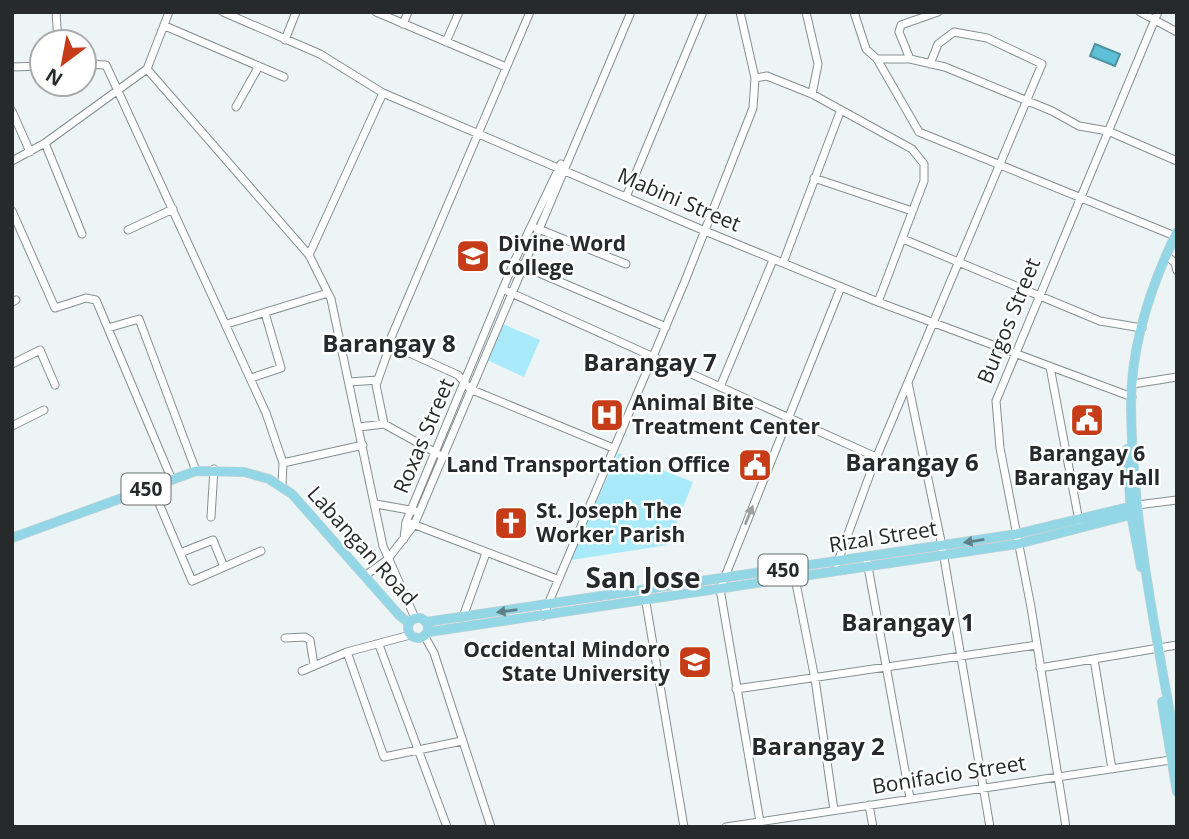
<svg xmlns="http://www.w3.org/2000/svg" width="1189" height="839" viewBox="0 0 1189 839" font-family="'Open Sans',sans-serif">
<rect width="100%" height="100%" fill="#edf4f5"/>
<path fill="#a9eafa" d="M503 324 540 340 524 377 487 360Z
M618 453 693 482 668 545 571 560Z"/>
<path fill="#5ec0d7" stroke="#4e93a3" stroke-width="2" d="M1095 44 1120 54 1115 66 1090 56Z"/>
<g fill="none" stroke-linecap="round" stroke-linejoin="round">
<g stroke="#878e8f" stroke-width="9">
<path id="minor" d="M56 12 58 42
M223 12 320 54 383 93 705 231 878 302 1132 397
M376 12 506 67
M530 12 390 340 396 347 458 375 470 389 613 448
M806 12 818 64 812 94
M854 12 866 49 877 59 919 132
M1140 12 1177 32
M403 24 408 12
M165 26 284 77
M285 40 296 12
M446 42 459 12
M877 59H910L945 67 1052 111 1079 126 1108 131 1177 161
M910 59 899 32 901 25 938 12
M84 64 106 65 266 413 283 463 282 485
M12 67 42 66
M147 69 309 255 331 299 383 546 415 618
M755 78 767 76 812 94 912 149 924 164V181L878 302
M236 107 259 66
M12 111 30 152
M919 132 1175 236
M45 143 82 234
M12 161 45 143 147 69 169 12
M814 178 912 211
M626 197 703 12
M12 211 55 308 86 298 96 300 172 480
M536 228 626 264
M128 230 173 209
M903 239 1100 321 1142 328
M309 255 383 93
M1166 255 1175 263 1177 271
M783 263 840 112
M518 264 666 327
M507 291 876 457
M12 302 16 300
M227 324 328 293
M108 328 139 319 196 471
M12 364 40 350 55 385
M1050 367 1079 521
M251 378 281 368 265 313
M349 382 378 380
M908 383 942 546 990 827
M1133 384 1177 377
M720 387 773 260
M384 424 376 385 391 343
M12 426 44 410
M359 427 384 424 438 454
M283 463 363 445
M152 487 192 581 261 551
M376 504 415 511
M1137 505 1177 500
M211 517 214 469
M410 523 557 579
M404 539 406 522 514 262 561 164
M180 553 213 540 224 567
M867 561 910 798
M837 564 874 463 1042 64 987 38 954 32 938 44 930 64
M793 568 815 679 834 810
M366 575 387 560 414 525 631 12
M645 597 684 827
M543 616 685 281 753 108 755 78 740 12
M463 617 486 553
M425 637 434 653 491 827
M285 638 305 637 310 640 314 665
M379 645 447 827
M347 652 384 757 462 741
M1094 659 1112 769
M1040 668 1177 645
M302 671 347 652 410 635
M736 689 1037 645
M869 805 873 827
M760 822 720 589 841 287
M726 827 1177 759
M1066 827 1031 607 1000 448 996 401 1158 12"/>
</g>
<g stroke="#cfd0d0" stroke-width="10">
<path id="major" d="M1177 232C1151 285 1131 345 1131 405 1132 522 1157 638 1177 752
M1127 449 1131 514 1141 567
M12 538 196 471 244 472 269 479 292 494 399 615 409 623
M408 628a10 10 0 1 1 20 0a10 10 0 1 1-20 0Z
M426 622 1017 534 1137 505
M429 632 1018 544 1138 513
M1162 702 1177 792"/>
</g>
<use href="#minor" stroke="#fff" stroke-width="7"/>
<use href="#major" stroke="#93d7e6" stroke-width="9"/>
</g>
<defs><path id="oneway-solid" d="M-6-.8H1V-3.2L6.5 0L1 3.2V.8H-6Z" transform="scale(1.75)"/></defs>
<use fill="#9e9f9f" href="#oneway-solid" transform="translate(749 515) rotate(-68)"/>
<g fill="#5d8088">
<use href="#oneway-solid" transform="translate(974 541) rotate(171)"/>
<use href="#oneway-solid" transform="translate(507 611) rotate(172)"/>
</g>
<defs>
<g id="university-square" transform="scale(1.75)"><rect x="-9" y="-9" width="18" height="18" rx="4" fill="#c63c19" stroke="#fff"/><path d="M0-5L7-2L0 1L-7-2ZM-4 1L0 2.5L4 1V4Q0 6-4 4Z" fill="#fff"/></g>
<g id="hospital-square" transform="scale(1.75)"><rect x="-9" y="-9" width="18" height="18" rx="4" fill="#c63c19" stroke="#fff"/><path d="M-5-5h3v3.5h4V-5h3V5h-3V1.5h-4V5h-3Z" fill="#fff"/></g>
<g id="civic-square" transform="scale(1.75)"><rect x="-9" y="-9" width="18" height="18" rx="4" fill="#c63c19" stroke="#fff"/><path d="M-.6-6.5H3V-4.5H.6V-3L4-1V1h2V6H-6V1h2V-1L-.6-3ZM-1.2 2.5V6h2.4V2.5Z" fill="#fff"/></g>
<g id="church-square" transform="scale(1.75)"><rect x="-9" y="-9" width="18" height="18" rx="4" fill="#c63c19" stroke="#fff"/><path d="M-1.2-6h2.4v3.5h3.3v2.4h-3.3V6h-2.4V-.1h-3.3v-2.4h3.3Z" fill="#fff"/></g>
</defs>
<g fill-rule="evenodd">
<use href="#university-square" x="473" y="256"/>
<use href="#hospital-square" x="607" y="415"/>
<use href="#civic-square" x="1087" y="420"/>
<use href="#civic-square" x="755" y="465"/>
<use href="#church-square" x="511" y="523"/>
<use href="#university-square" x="695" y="662"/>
</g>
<g text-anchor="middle" stroke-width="5" stroke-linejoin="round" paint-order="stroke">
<g fill="#fff" stroke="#686a6a" stroke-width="2">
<rect x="121.5" y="473.5" width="49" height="31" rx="5"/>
<rect x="758.5" y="554.5" width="49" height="31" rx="5"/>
</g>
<g font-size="19" font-weight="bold" fill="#272a2a">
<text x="146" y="496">450</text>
<text x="783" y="577">450</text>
</g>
<g font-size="21" fill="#272a2a" stroke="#fff">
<text transform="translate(679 200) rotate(23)" y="7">Mabini Street</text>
<text transform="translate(1009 321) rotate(-68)" y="7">Burgos Street</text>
<text transform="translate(424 436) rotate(-67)" y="7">Roxas Street</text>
<text transform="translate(883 537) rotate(-9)" y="7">Rizal Street</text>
<text transform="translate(362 546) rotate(48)" y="7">Labangan Road</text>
<text transform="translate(949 775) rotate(-9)" y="7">Bonifacio Street</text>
</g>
<g font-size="21" font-weight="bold" fill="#272a2a" stroke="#fff" text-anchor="start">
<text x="498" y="251">Divine Word<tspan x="498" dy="24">College</tspan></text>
<text x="632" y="410">Animal Bite<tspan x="632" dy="24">Treatment Center</tspan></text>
<text x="1087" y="461" text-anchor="middle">Barangay 6<tspan x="1087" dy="24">Barangay Hall</tspan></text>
<text x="730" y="472" text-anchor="end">Land Transportation Office</text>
<text x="536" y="518">St. Joseph The<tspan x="536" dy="24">Worker Parish</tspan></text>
<text x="670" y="657" text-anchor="end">Occidental Mindoro<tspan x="670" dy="24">State University</tspan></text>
</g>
<g font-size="24" font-weight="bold" fill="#272a2a" stroke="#fff">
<text x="389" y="352">Barangay 8</text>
<text x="650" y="371">Barangay 7</text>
<text x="912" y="471">Barangay 6</text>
<text x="908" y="631">Barangay 1</text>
<text x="818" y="755">Barangay 2</text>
</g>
<g font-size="28" font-weight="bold" fill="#272a2a" stroke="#fff">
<text x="643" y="588">San Jose</text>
</g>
</g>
<rect width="1189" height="839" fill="none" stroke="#272a2a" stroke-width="28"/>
<g transform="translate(63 63) rotate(212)"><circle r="33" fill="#ffffff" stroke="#a9aaaa" stroke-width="2"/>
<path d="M0-5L12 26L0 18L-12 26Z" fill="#c63c19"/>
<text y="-10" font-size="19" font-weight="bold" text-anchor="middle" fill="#272a2a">N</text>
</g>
</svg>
